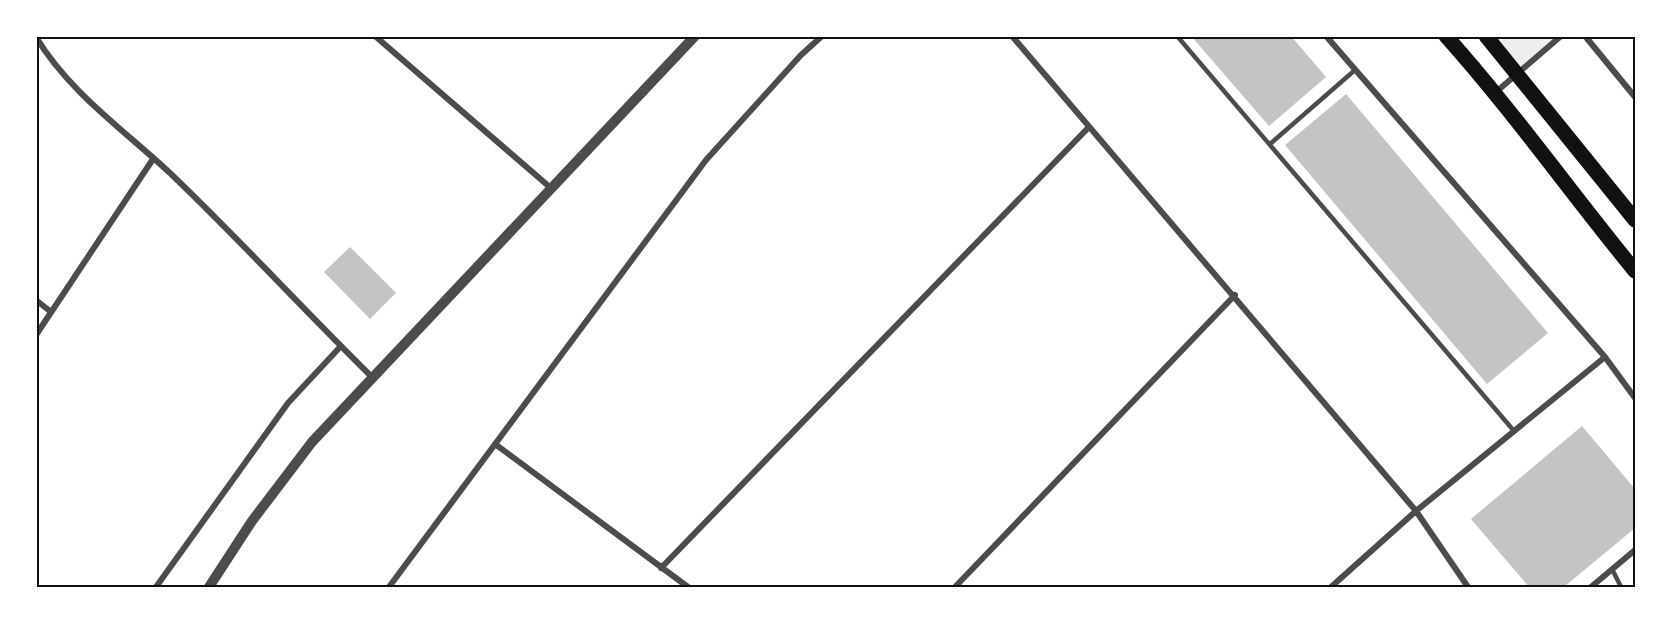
<svg xmlns="http://www.w3.org/2000/svg" width="1671" height="623" viewBox="0 0 1671 623" font-family="'Crimson Pro',serif">
<rect width="100%" height="100%" fill="#fff"/>
<path fill="#eee" d="M1486 36H1561L1516 72Z"/>
<path fill="#c4c4c4" d="M1191 36H1291L1326 77 1269 126Z
M1346 94 1548 333 1487 384 1285 145Z
M350 247 396 293 370 319 324 272Z
M1582 426 1635 489V528L1564 587H1529L1471 519Z"/>
<g fill="none" stroke-linecap="round" stroke-linejoin="round">
<path stroke="#4c4c4c" stroke-width="4.5" d="M1177 36 1514 431
M1270 144 1355 70
M1612 569 1621 587"/>
<path stroke="#4c4c4c" stroke-width="6" d="M375 36 552 189
M1012 36 1416 511 1468 587
M1326 36 1605 357 1635 398
M1585 36 1635 97
M36 37C69 92 124 130 170 173 239 239 304 310 372 377
M1496 92 1561 36
M36 300 51 312
M36 335 153 159
M495 444 688 587
M661 568 1088 128
M156 587 288 403 341 346
M389 587 706 160 801 55 822 36
M955 587 1235 295
M1331 587 1416 511 1605 357
M1591 587 1635 550"/>
<path stroke="#4c4c4c" stroke-width="10" d="M209 587 252 521 312 442 695 36"/>
<path stroke="#111" stroke-width="15" d="M1446 36C1513 111 1571 193 1635 271
M1486 36 1635 220"/>
</g>
<rect width="1671" height="623" fill="none" stroke="#ffffff" stroke-width="75"/>
<rect x="38" y="38" width="1596" height="548" fill="none" stroke="#111" stroke-width="2"/>
</svg>
